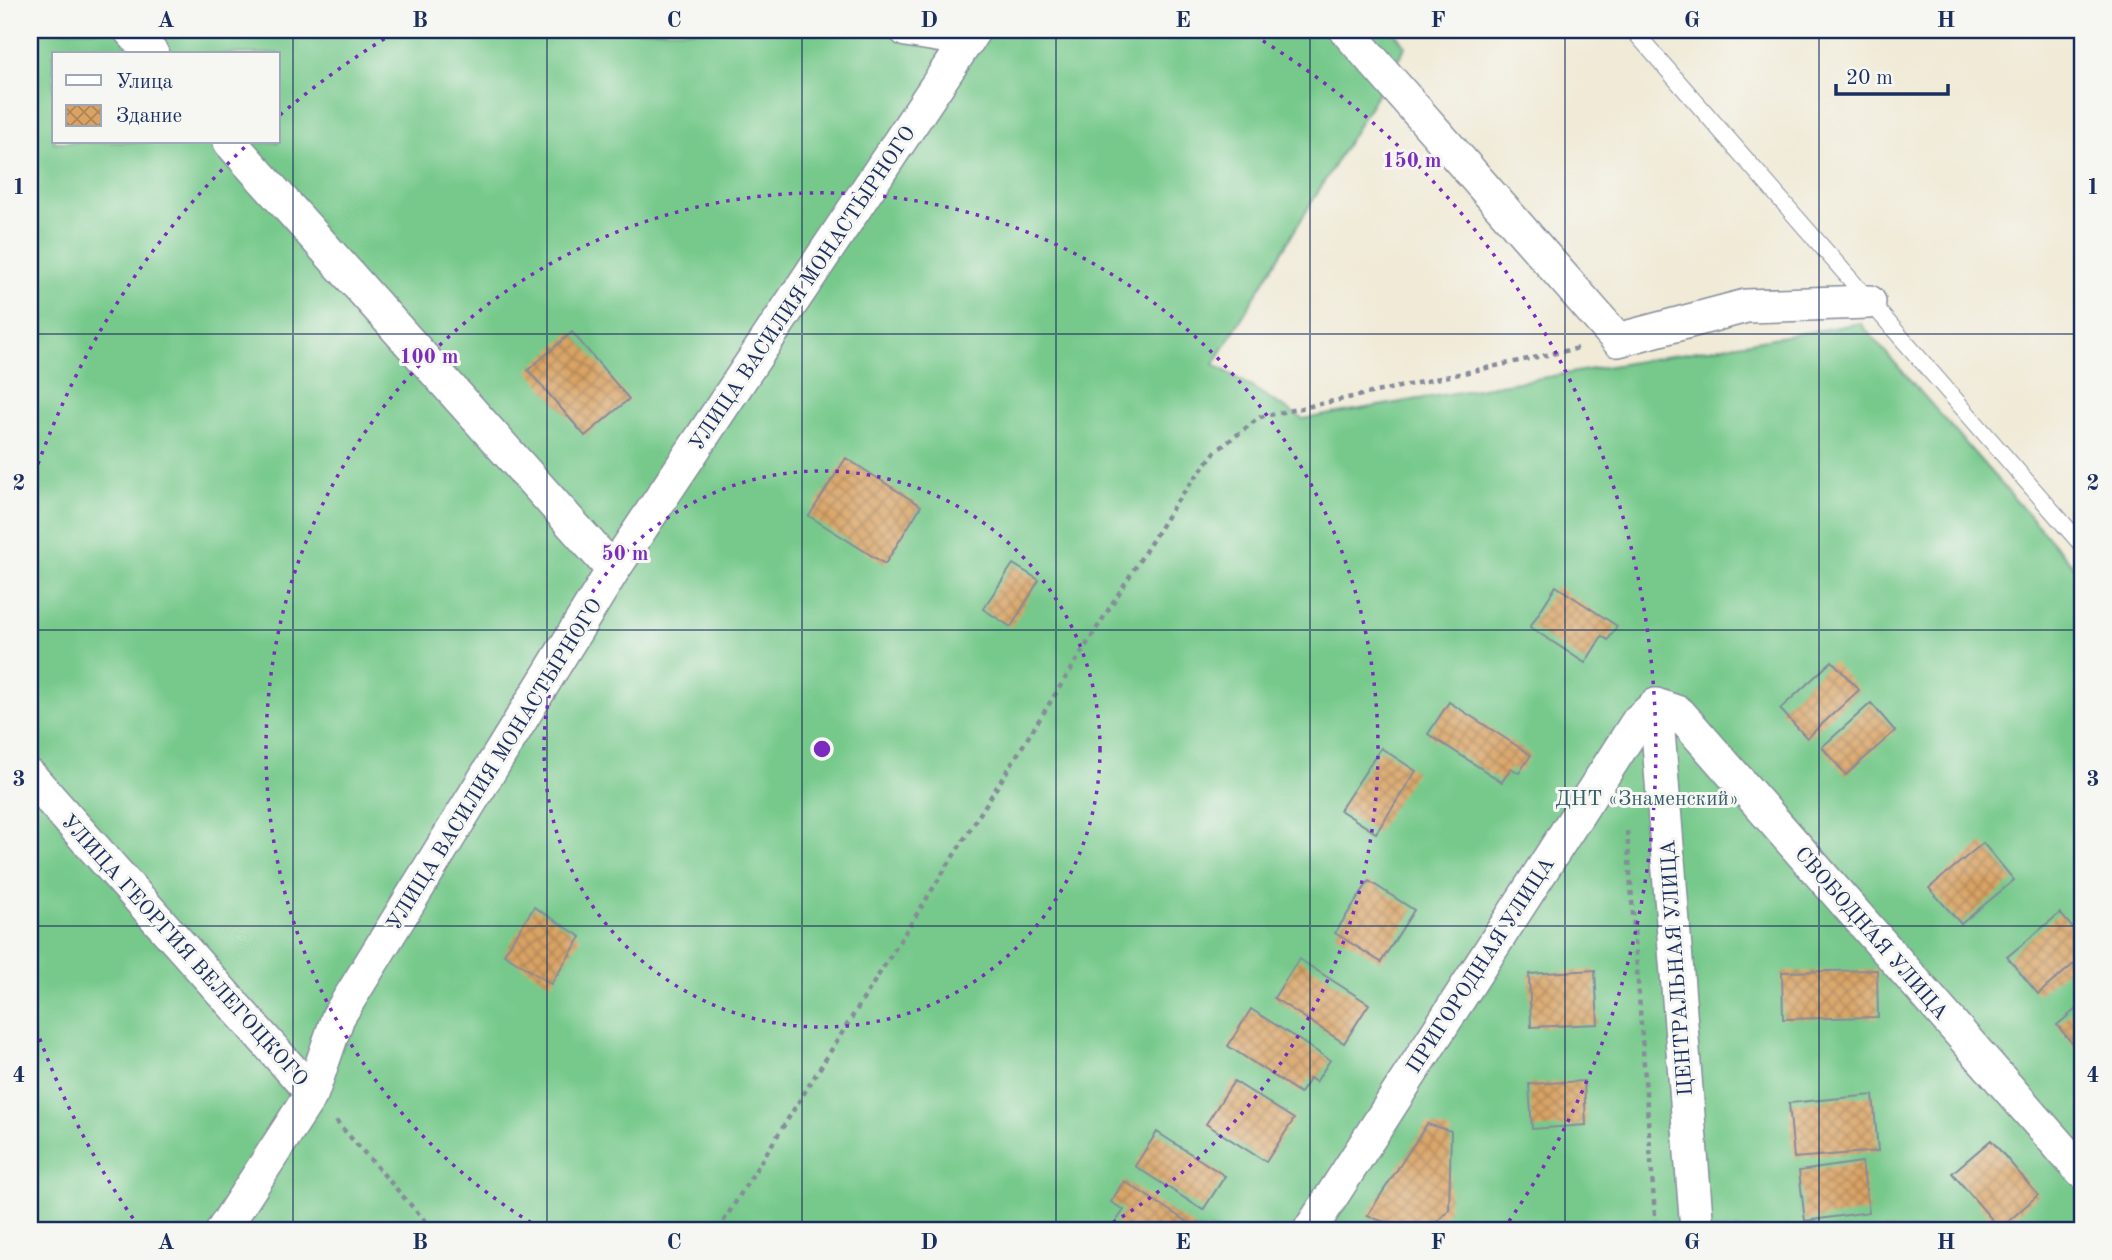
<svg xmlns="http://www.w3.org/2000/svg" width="2112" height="1260" viewBox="0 0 2112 1260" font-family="'Old Standard TT',serif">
<defs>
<pattern id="building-cross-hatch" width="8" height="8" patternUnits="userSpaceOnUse" patternTransform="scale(1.75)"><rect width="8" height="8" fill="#d9a364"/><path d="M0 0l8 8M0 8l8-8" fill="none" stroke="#af8556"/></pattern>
</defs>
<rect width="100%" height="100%" fill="#f6f6f2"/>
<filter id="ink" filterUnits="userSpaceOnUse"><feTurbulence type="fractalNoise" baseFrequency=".0143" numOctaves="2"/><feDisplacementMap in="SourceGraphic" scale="14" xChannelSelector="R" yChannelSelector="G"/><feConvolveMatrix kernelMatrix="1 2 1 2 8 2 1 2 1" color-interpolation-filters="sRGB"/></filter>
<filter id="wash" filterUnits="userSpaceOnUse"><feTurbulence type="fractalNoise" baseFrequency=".00686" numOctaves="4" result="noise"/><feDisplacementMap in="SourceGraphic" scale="28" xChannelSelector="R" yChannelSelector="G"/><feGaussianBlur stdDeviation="1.57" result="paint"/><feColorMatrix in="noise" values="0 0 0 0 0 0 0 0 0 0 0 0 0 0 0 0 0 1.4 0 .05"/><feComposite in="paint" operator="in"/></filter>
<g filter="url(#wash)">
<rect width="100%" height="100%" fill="#f0ead6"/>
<path fill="#76c98b" stroke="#487c74" stroke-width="2" fill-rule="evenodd" d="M30 30H1392L1406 46 1214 364 1303 419 1860 323 2082 576V1230H30ZM54 54H278V142H54Z"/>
<g id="blocks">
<path fill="url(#building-cross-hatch)" d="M572 332 629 399 585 436 528 370Z
M846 458 921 506 885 564 809 516Z
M1013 564 1039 580 1011 627 983 609Z
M1556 586 1617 626 1608 640 1602 636 1585 663 1530 627Z
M1832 661 1859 690 1807 738 1780 709Z
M1449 702 1531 755 1519 773 1511 768 1502 782 1428 734Z
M1871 703 1895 731 1846 775 1822 747Z
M1381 748 1416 771 1376 833 1340 810Z
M1983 843 2014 880 1961 924 1929 888Z
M1369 881 1414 910 1381 962 1335 933Z
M534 907 581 937 551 984 504 954Z
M2060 913 2082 939V957L2038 994 2007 957Z
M1299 959 1369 1004 1344 1043 1274 998Z
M1595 970 1598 1024 1531 1027 1529 974Z
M1877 970 1878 1017 1783 1019 1782 972Z
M2082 1004V1055L2057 1025Z
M1251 1009 1330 1060 1316 1082 1310 1078 1300 1093 1228 1046Z
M1234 1081 1294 1119 1266 1162 1206 1124Z
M1584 1081 1586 1125 1532 1129 1529 1084Z
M1873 1095 1878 1151 1794 1158 1789 1103Z
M1427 1124 1451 1131 1449 1210 1429 1230H1409L1367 1216Z
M1157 1132 1225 1176 1203 1210 1135 1166Z
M1991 1140 2038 1195 2000 1229 1952 1173Z
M1862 1162 1869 1212 1805 1221 1799 1171Z
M1124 1181 1195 1227 1193 1230H1125L1115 1223 1124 1210 1111 1202Z"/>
</g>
</g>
<g filter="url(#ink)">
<use href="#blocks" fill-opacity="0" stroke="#868c9a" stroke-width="2"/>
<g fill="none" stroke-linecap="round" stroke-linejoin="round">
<g stroke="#868c9a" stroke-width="18">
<path id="service" d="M1633 30 2082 545"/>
</g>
<g stroke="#868c9a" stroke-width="36">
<path id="minor" d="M130 30 152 54
M906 30 968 40
M1346 30 1618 340 1746 306 1869 302
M230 142 613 570
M1656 705 1679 713 2082 1172
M1656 705 1697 1230
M30 776 312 1093
M223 1230 312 1093 338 1017 613 570 974 30
M1310 1230 1638 721 1656 705"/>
</g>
<path stroke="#868c9a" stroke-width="4.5" stroke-dasharray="5 5" stroke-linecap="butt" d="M1627 831 1656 1230
M336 1121 433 1230
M718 1230 1175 504 1215 452 1260 417 1579 348"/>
<use href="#service" stroke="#fff" stroke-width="16"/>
<use href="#minor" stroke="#fff" stroke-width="33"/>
</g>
</g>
<path fill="none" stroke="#1b2f5e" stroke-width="2" stroke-opacity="0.55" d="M293 30V1230M547 30V1230M802 30V1230M1056 30V1230M1310 30V1230M1565 30V1230M1819 30V1230M30 334H2082M30 630H2082M30 926H2082"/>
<g fill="none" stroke="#7b2cbf" stroke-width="3.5" stroke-dasharray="3.5 7">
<circle cx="822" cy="749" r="278"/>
<path d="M540 1228A556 556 0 1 1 1104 1228"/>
<path d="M139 1227A834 834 0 0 1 31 1014M31 484A834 834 0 0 1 248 144M280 115A834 834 0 0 1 399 30M1245 30A834 834 0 0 1 1505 1227"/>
</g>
<g text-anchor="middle" stroke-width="6" stroke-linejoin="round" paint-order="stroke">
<g font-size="21" fill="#1b2f5e" stroke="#f6f6f2">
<text transform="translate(802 288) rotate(-56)" y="7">УЛИЦА ВАСИЛИЯ МОНАСТЫРНОГО</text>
<text transform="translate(494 764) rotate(-58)" y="7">УЛИЦА ВАСИЛИЯ МОНАСТЫРНОГО</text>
<text transform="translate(1872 933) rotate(49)" y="7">СВОБОДНАЯ УЛИЦА</text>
<text transform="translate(185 950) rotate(48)" y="7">УЛИЦА ГЕОРГИЯ ВЕЛЕГОЦКОГО</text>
<text transform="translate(1480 965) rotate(-57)" y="7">ПРИГОРОДНАЯ УЛИЦА</text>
<text transform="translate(1676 968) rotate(-94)" y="7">ЦЕНТРАЛЬНАЯ УЛИЦА</text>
</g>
<g font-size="21" fill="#365d6c" stroke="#f6f6f2">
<text x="1647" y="805">ДНТ «Знаменский»</text>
</g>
</g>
<circle cx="822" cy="749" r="10" fill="#7b2cbf" stroke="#f6f6f2" stroke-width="3.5"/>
<g font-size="21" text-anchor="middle" font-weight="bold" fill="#7b2cbf" stroke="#f6f6f2" stroke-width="6" stroke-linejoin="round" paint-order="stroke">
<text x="1412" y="167">150 m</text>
<text x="429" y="363">100 m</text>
<text x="625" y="560">50 m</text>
</g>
<rect width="2112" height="1260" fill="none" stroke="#f6f6f2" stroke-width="77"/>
<rect x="52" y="52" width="228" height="91" fill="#f6f6f2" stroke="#9ea6b7" stroke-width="2"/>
<rect x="66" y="75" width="35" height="10" fill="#ffffff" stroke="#9ea6b7" stroke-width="2"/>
<text x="116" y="88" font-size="21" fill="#1b2f5e">Улица</text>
<rect x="66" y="105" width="35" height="21" fill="url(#building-cross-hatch)" stroke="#9ea6b7" stroke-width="2"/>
<text x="116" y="122" font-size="21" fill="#1b2f5e">Здание</text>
<path d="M1836 84v10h112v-10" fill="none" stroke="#1b2f5e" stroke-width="3.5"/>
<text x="1846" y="84" font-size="21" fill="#1b2f5e" stroke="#f6f6f2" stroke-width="5" paint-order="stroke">20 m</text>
<rect x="38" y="38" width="2036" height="1184" fill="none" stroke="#1b2f5e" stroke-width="2.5"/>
<g font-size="23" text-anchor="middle" font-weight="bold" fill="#1b2f5e">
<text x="166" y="27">A</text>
<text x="420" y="27">B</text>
<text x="674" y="27">C</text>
<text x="929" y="27">D</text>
<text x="1183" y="27">E</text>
<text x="1438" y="27">F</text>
<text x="1692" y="27">G</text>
<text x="1946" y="27">H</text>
<text x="19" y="194">1</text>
<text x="2093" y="194">1</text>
<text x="19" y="490">2</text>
<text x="2093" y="490">2</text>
<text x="19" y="786">3</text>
<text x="2093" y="786">3</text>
<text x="19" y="1082">4</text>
<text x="2093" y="1082">4</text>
<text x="166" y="1249">A</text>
<text x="420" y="1249">B</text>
<text x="674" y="1249">C</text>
<text x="929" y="1249">D</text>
<text x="1183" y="1249">E</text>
<text x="1438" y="1249">F</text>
<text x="1692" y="1249">G</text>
<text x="1946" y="1249">H</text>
</g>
</svg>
